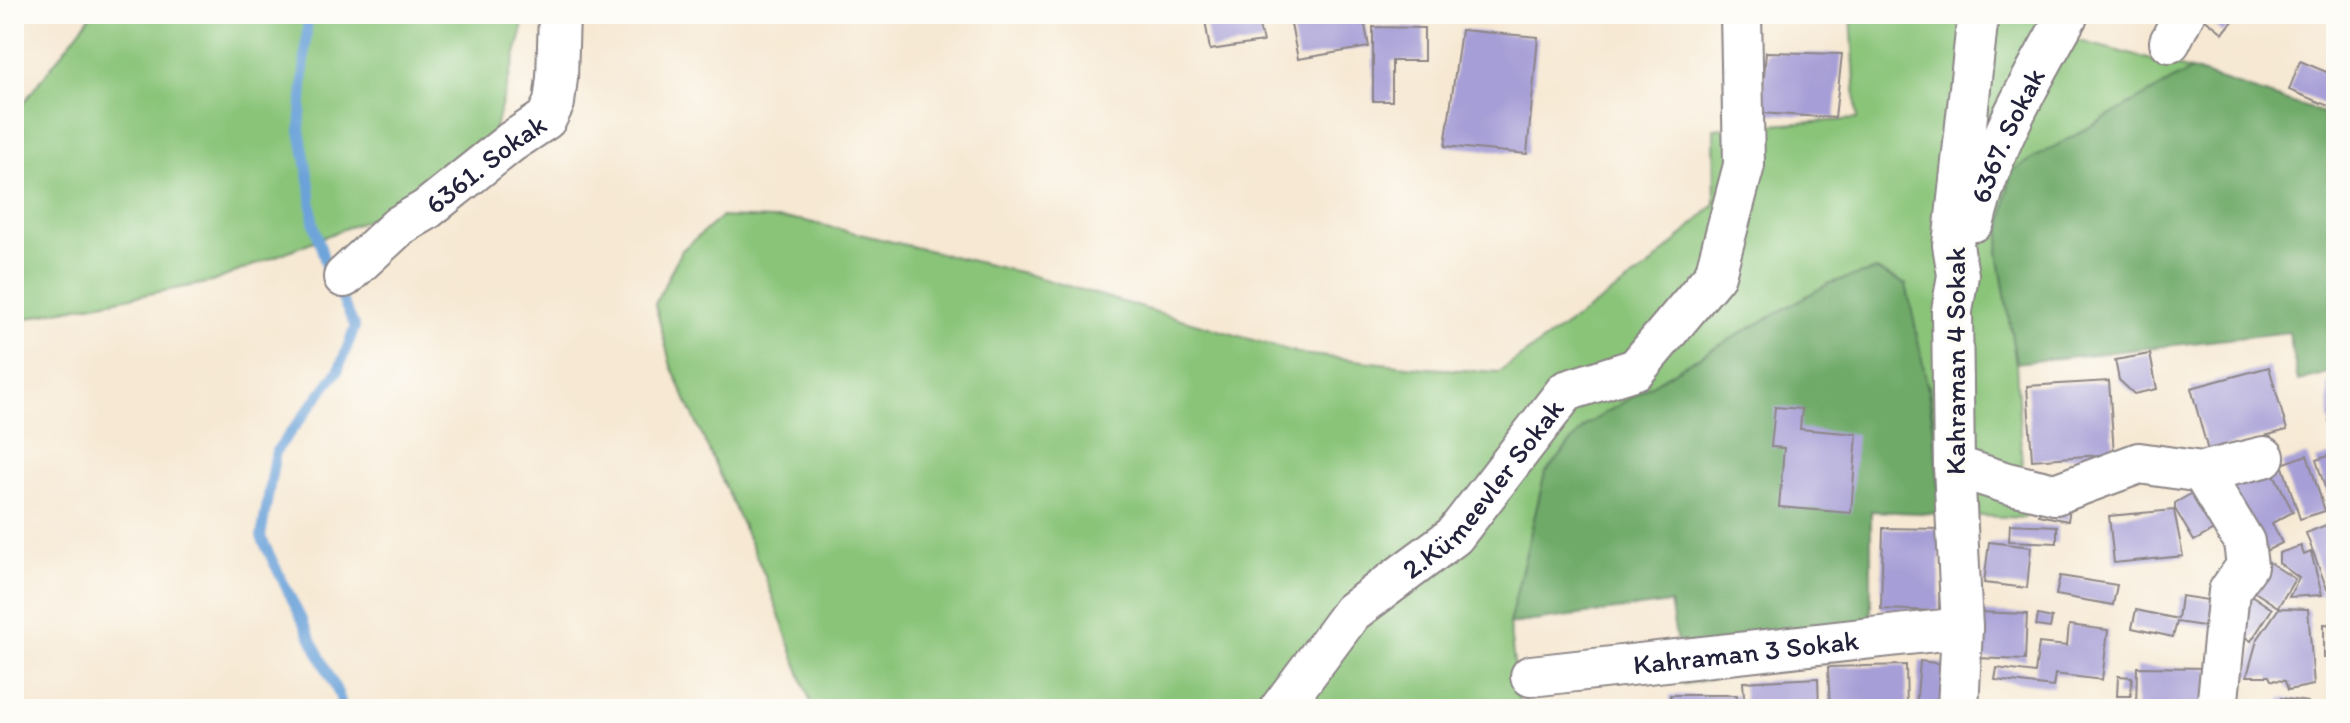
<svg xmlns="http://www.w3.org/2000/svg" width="2350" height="723" viewBox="0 0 2350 723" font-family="Itim,sans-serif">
<rect width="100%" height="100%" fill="#fdfcf7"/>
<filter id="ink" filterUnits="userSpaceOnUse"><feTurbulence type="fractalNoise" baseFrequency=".0125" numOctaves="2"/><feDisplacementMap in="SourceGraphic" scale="16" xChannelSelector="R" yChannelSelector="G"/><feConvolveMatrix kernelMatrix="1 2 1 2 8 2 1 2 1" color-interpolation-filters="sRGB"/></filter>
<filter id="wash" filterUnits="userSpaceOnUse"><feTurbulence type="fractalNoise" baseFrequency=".006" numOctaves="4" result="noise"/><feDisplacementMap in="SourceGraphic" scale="32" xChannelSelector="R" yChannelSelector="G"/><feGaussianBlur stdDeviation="1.8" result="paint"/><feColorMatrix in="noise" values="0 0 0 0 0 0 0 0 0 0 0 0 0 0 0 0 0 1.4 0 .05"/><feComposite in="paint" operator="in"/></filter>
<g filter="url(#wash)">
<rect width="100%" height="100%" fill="#f6e8d2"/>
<path fill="#8ac479" stroke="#56735a" stroke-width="2" d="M92 14H524L521 36 490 145 437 186 361 222 212 282 52 312 14 322V115Z
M1851 14H2046L2041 31 2191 70 2011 172 1998 251 2016 363 2025 518 1940 514V471L1929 386 1830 283 1681 367 1587 425 1545 473 1509 624 1520 709H813L765 576 671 366 655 304 681 251 721 217 801 220 1023 273 1301 354 1425 368 1499 372 1648 268 1715 204 1714 129 1857 119Z"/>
<path fill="#6faa69" stroke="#486652" stroke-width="2" d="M2191 70 2336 117V371L2298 381 2289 332 2016 363 1998 251 2011 171Z
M1876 270 1906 284C1923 360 1939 435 1940 514L1871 511V647L1684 684 1670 603 1509 624 1545 473 1586 425 1681 367 1830 283Z"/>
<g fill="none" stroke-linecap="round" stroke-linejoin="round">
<path stroke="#6ba2d9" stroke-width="10" d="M308 14 300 130 310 185 313 221 326 265 355 327 338 371 276 451 261 537 339 695 343 709"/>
</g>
<g id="blocks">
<path fill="#a69ed6" d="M1204 14H1256L1263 42 1210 50Z
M1289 14H1363L1369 47 1298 59Z
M2199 14H2239L2223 33Z
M1373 27 1424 28V61H1392V101H1373Z
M1461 30 1538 37 1527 154 1445 146Z
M1766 52 1842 54 1835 118 1761 113Z
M2300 61 2336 76V109L2289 90Z
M2150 354 2157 389 2134 394 2119 380 2115 360Z
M2269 367 2287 430 2208 451 2191 388Z
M2109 381 2114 454 2032 460 2027 386Z
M2328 383H2336V422H2329Z
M1775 407 1802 409 1800 429 1857 434 1851 513 1779 507 1784 448 1771 447Z
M2307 455 2325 511 2300 519 2282 464Z
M2331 455 2336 469V493L2328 496 2316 460Z
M2270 466 2293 512 2272 523 2282 543 2264 552 2209 497Z
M2196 491 2217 528 2194 541 2175 509V503Z
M2043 495 2071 501 2068 521 2039 515Z
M2174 510 2183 556 2114 563 2109 516Z
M2336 521V586L2327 589 2306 533Z
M2010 524 2057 526V543L2009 541Z
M1883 528 1941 529 1939 611 1881 609Z
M1989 542 2031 547 2027 588 1984 583Z
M2301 546 2304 555 2311 552 2322 595 2289 597 2299 578 2279 563V553Z
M2264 559 2295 579 2278 607 2247 587Z
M2060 576 2117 585 2113 605 2056 595Z
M2248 593 2272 609 2251 641 2229 626Z
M2181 596 2221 602 2217 628 2177 622 2173 637 2132 628 2136 610 2178 619Z
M2279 608 2308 609 2314 685 2288 690 2285 681 2271 680 2269 676H2247L2257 640Z
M1977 612 2027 614 2025 660 1976 658Z
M2038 615 2052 618 2050 628 2036 626Z
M2324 624 2336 625V658H2324Z
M2069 625 2108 630 2102 680 2055 674 2053 687 1995 680 1997 668 2035 673 2039 643 2067 646Z
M1920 661 1952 665 1941 709 1916 707Z
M1906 665 1907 709H1830L1828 667Z
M2137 667 2209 668 2208 709H2136Z
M2118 676 2132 677 2131 696H2117Z
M1818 678 1819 709H1745L1743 682Z
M1670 695H1737L1738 709H1670Z
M2281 698 2308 702 2307 709H2280Z"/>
</g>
</g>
<g filter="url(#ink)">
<use href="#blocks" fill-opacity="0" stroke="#8c8586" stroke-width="2"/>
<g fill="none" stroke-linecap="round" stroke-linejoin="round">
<g stroke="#8c8586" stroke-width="44">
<g id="minor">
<path d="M2170 42 2184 14"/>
<path id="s1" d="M1974 221C1992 146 2031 81 2068 14"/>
<path id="s2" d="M344 277 399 226 426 210 511 142 546 119 554 103 557 78 559 14"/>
<path d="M1954 466 2007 483 2055 494 2139 463 2202 472 2264 457"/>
<path d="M2202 472 2244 542 2247 566 2229 591 2217 709"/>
<path id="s3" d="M1531 676 1962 628"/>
<path id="s4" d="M1280 709 1352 612 1454 536 1566 391 1636 369 1715 275 1744 165 1741 14"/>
<path d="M1958 709 1962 628 1954 466 1952 311 1958 275 1953 245 1978 14"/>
</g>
</g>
<use href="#minor" stroke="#fff" stroke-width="40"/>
</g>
</g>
<g text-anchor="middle" stroke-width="8" stroke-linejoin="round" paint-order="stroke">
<g font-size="28" fill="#22223b" stroke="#fdfcf7">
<text dy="10" stroke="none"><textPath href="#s1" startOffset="92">6367. Sokak</textPath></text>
<text dy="10" stroke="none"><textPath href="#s2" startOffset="182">6361. Sokak</textPath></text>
<text transform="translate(1955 361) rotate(-90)" y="10">Kahraman 4 Sokak</text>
<text dy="10" stroke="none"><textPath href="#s4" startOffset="302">2.Kümeevler Sokak</textPath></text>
<text dy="10" stroke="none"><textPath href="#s3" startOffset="216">Kahraman 3 Sokak</textPath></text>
</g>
</g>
<rect width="2350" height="723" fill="none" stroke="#fdfcf7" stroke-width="48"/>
</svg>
